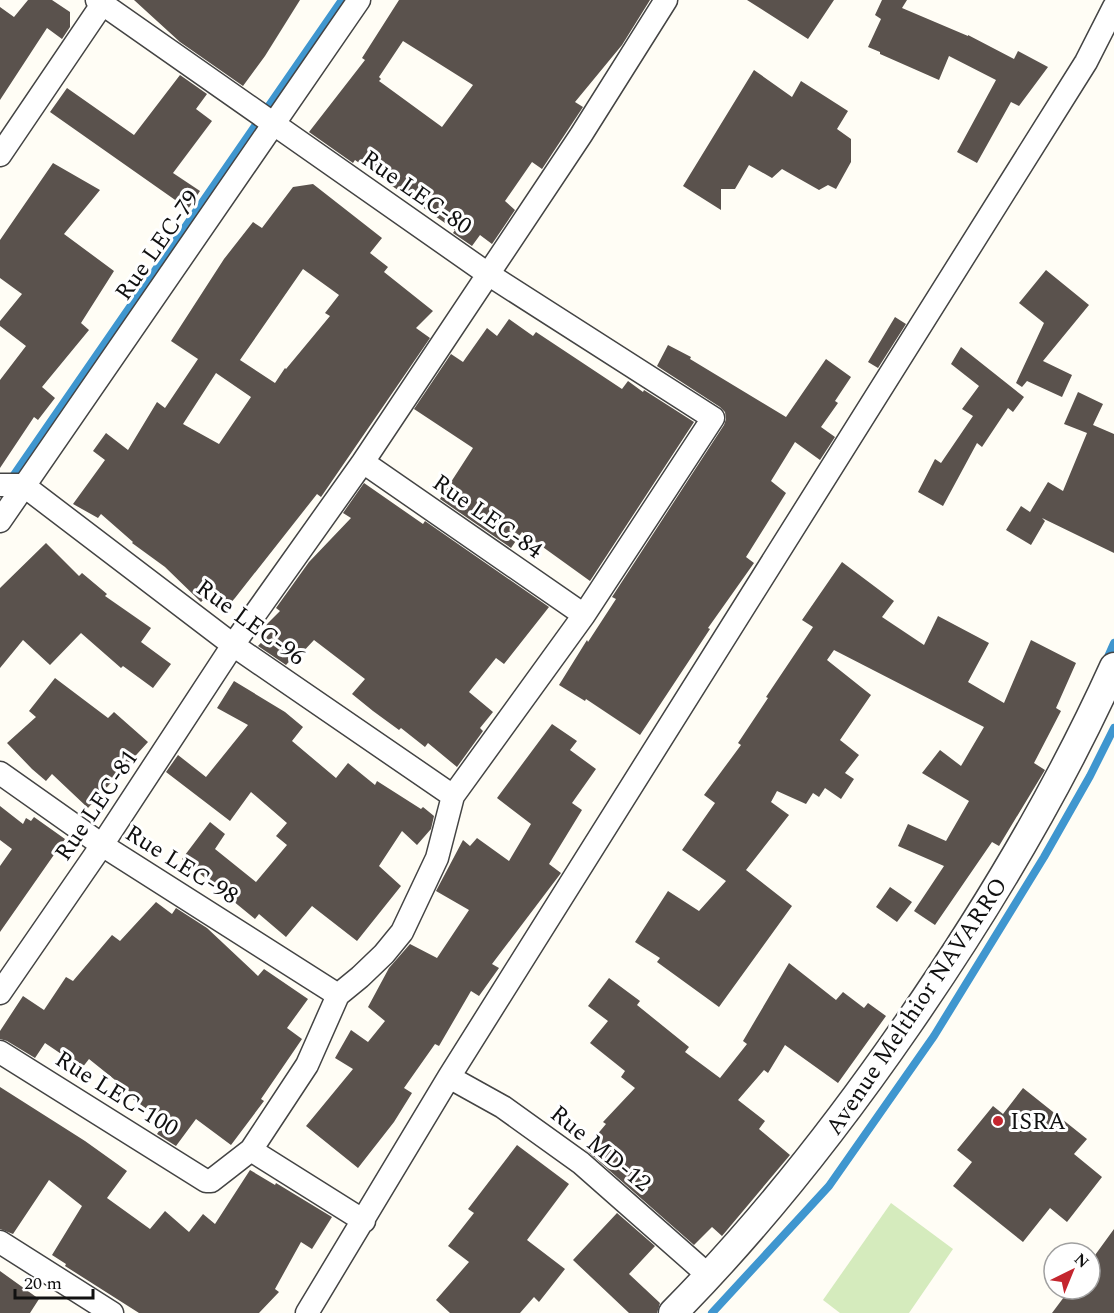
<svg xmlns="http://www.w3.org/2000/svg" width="1114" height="1313" viewBox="0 0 1114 1313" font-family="Spectral,serif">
<rect width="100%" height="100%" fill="#fffdf5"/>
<path fill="#d5ebbd" d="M891 1203 953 1249 909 1313H840L823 1300Z"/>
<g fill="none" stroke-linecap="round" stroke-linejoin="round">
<path stroke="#3f96cf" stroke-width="8" d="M9 482 342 0
M1106 661 1114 643
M712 1313 829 1186 934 1036 1044 857 1090 776 1114 728"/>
</g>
<path fill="#5a524d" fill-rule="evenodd" d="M28 0H52L70 12V27L62 39 47 28 0 100V7L14 17Z
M134 0H300L265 56 243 86 180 42Z
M399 0H650L622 45 575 102 583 107 542 169 532 162 505 201 515 210 492 244 480 235 472 246 453 233 455 230 355 160 353 163 309 132 365 60 362 58ZM403 41 473 85 442 127 379 81 381 79 379 77Z
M747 0H834L808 39Z
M882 0H907L902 8 968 36V35L1014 59 1018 51 1048 67 1019 106 1011 102 977 163 957 152 996 80 949 56 939 80 880 54V52L868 47 881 19 875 15Z
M754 70 792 97 801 81 848 111 837 129 851 139V162L836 189 828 185 819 190 782 169 772 178 749 165 735 189H721V210L683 186Z
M180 75 207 94 196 109 212 121 173 173 200 191 188 209 50 112 67 88 134 135Z
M53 163 100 190 64 234 114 271 81 323 89 330 42 387 55 398 38 420 34 417 0 468V380L26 346 0 326V321L22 294 0 278V240Z
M313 184 382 238 370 253 388 267 384 272 433 311 416 328 430 338 321 497 317 494 235 598 227 607 211 592 201 602 165 567 132 543 133 542 101 514 98 518 73 504 105 460 93 451 106 433 128 450 157 402 165 408 198 359 171 341 224 259 253 222 262 228 293 187ZM303 269 339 295 325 313 330 316 286 369 285 368 275 383 240 360ZM216 373 251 397 219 444 183 424Z
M1046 270 1089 305 1043 361 1072 375 1062 397 1027 381 1022 387 1016 383 1044 323 1019 303Z
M895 317 906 324 878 368 868 362Z
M509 319 533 336 536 332 622 389 628 381 643 392 644 390 694 422 590 581 522 532 511 548 440 499 473 448 414 409 451 354 463 362 487 328 497 336Z
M668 345 691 357 690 359 786 417 826 359 851 377 835 401 838 403 821 427 835 437 820 460 795 442 771 481 786 493 746 557 754 563 708 628 710 629 640 735 586 699 585 701 559 685 587 640 588 642 616 599 612 597 724 425 726 419 725 412 720 407 657 366Z
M961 347 1024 397 1013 412 1008 408 982 447 977 443 943 506 918 492 935 459 941 463 973 416 962 409 979 386 951 364Z
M1078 392 1103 404 1093 425 1114 434V553L1042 518 1045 521 1031 545 1006 530 1021 506 1030 512 1048 482 1063 491 1087 433 1064 424Z
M364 483 423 524 425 521 549 607 504 664 496 658 469 692 493 712 480 728 483 731 457 767 428 743 425 747 401 728 399 730 373 711 352 694 365 679 314 640 300 655 297 653 286 665 258 646 272 631 266 625 280 611 276 608 309 562 351 518 343 513Z
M46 543 79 576 82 573 107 594 105 596 151 628 141 642 171 664 153 688 123 666 121 668 81 633 50 665 23 640 0 668V588Z
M842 562 894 601 882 617 924 645 938 616 989 643 968 682 1004 703 1031 640 1076 663 1056 708 1061 711 1034 763 1045 770 999 846 992 842 935 925 914 911 944 866 898 846 908 824 946 841 969 801 922 773 940 750 961 766 984 727 834 650 827 660 871 695 840 740 859 755 845 773 854 779 841 799 825 788 819 797 813 793 806 804 777 791 771 802 789 815 746 870 792 906 719 1007 657 962 660 958 635 942 668 891 699 911 726 881 682 850 715 803 704 795 741 745 738 743 768 698 766 697 813 627 802 620Z
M55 678 108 718 114 712 148 742 88 808 52 774 46 781 32 769 7 743 36 717 29 711Z
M234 681 285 712 303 727 292 741 336 778 348 763 375 785 377 781 421 809 423 807 434 816 431 829 417 845 402 831 379 866 401 886 357 941 312 906 286 937 259 914 255 919 182 859 210 822 225 834 215 849 256 882 287 845 276 836 287 823 251 792 230 821 166 772 178 755 206 777 248 725 217 708Z
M552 724 577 741 570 750 596 769 572 803 582 810 549 864 561 873 492 964 499 968 479 996 471 991 439 1046 435 1044 404 1088 412 1093 394 1122 358 1168 306 1126 353 1069 335 1058 351 1030 368 1042 385 1021 368 1007 389 968 410 944 437 958 469 910 436 891 463 840 470 846 477 838 509 861 531 824 497 798Z
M0 806 23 824 26 818 31 821 34 817 65 839 0 932V866L12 849 0 840Z
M890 887 912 902 897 922 876 907Z
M156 902 172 914 176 908 207 928 258 976 264 969 308 999 287 1028 302 1039 261 1099 264 1101 231 1145 196 1119 176 1146 157 1134 165 1122 133 1099 135 1096 89 1059 82 1068 45 1043 35 1058 7 1041 0 1039V1031L23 996 44 1010 66 977 73 981 112 935 120 941Z
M789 963 836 1000 843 992 864 1008 868 1003 886 1016 838 1083 785 1045 768 1073 764 1070 738 1100 765 1121 759 1129 790 1155 722 1236 712 1227 694 1245 585 1149 606 1124 603 1122 635 1088 621 1077 625 1071 590 1043 608 1021 588 1006 609 978 640 1001 637 1005 689 1047 685 1052 720 1078 747 1044 743 1041Z
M0 1087 85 1141 127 1171 107 1198 150 1229 165 1211 189 1232 203 1214 215 1224 250 1170 275 1185 276 1183 332 1217 312 1249 301 1242 275 1289 279 1292 259 1313H139L65 1266 66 1264 52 1255 82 1206 49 1180 13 1234 0 1229Z
M1023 1088 1087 1139 1074 1154 1102 1177 1067 1222 1050 1208 1023 1242 953 1186 972 1162 957 1150 993 1106 1003 1114Z
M517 1145 569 1184 527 1240 565 1269 539 1302 534 1297 520 1313H450L436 1300 469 1262 448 1246 474 1213 468 1209Z
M617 1213 655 1246 629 1274 660 1303 657 1313H629L573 1260Z
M1114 1229V1313H1052L1070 1289H1090V1262Z
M0 1271 39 1299 30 1313H0Z"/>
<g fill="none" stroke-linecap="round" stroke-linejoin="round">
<g stroke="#444" stroke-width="25">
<path id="minor" d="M0 155 105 0
M363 462 584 615
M0 485H23L233 645 453 796
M0 521 359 0
M0 773 102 845 338 995
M0 993 102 845 233 645 363 462 581 135 666 0
M0 1052 206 1181H211L251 1150 307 1065 338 995 360 977 384 954 402 932 437 858 453 796 584 615 713 418 488 274 97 0
M449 1077 503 1107 581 1163 708 1275
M251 1150 364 1221
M0 1242 112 1313
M307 1313 449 1077 1086 62 1114 7"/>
</g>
<g stroke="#444" stroke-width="31">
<path id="tertiary" d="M673 1313C761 1224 837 1127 908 1024 986 911 1057 793 1114 667"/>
</g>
<use href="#minor" stroke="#fff" stroke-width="22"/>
<use href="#tertiary" stroke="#fff" stroke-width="28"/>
</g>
<circle fill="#c4262e" stroke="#fff" stroke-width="2" cx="998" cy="1121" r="6"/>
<g text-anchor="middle" stroke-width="6" stroke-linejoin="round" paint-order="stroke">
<g font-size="24" fill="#111" stroke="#fff">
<text transform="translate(417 192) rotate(35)" y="8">Rue LEC-80</text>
<text transform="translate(157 245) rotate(-55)" y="8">Rue LEC-79</text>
<text transform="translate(488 516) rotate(35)" y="8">Rue LEC-84</text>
<text transform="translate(251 622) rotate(36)" y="8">Rue LEC-96</text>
<text transform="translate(96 805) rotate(-56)" y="8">Rue LEC-81</text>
<text transform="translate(182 864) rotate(32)" y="8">Rue LEC-98</text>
<text transform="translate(916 1006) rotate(-56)" y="8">Avenue Melthior NAVARRO</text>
<text transform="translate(117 1093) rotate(32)" y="8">Rue LEC-100</text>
<text transform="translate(601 1148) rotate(39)" y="8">Rue MD-12</text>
</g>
<g font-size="24" fill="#111" stroke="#fff" text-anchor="start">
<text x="1010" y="1129">ISRA</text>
</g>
</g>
<g transform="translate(1072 1271) rotate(43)"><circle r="28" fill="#ffffff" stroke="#a0a0a0" stroke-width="1.5"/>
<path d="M0-4.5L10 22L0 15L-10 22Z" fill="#c4262e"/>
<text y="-9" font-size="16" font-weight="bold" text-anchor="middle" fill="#111111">N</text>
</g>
<path d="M15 1289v9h78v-9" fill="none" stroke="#111111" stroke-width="3"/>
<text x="24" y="1289" font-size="18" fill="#111111" stroke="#ffffff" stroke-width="4.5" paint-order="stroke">20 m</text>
</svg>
